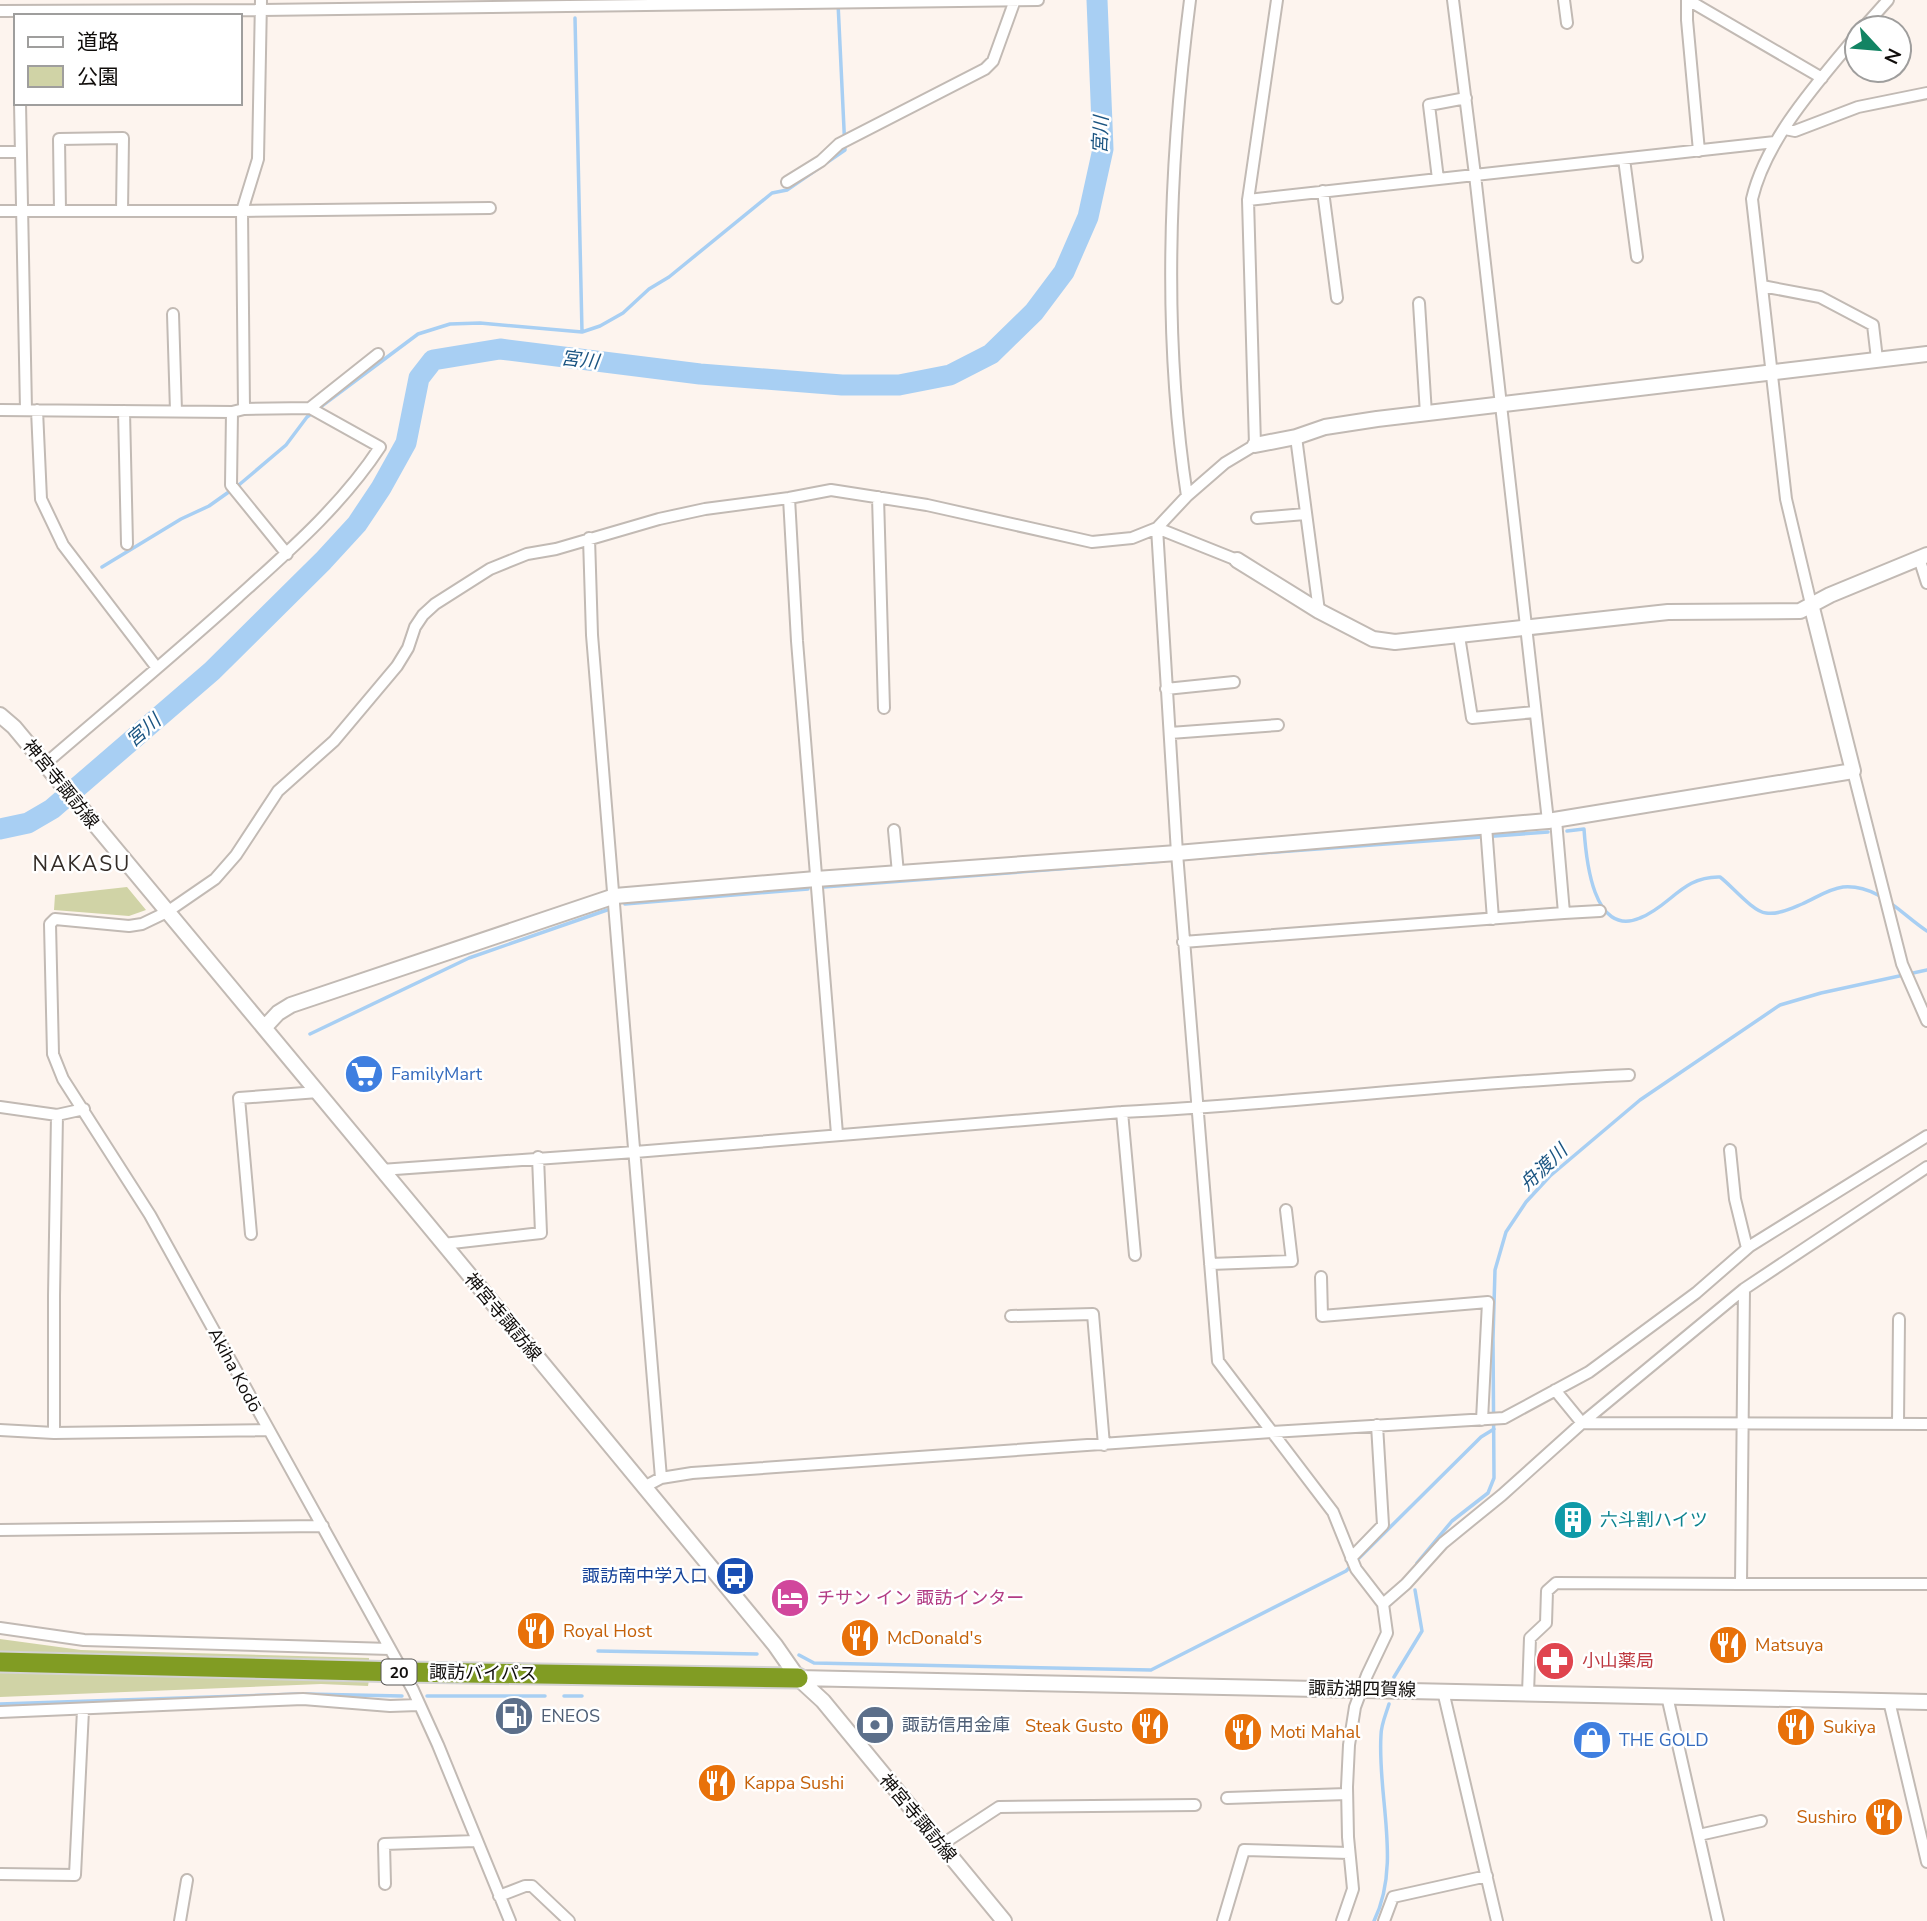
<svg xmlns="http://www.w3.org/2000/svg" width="1927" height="1921" viewBox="0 0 1927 1921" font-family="'Nunito Sans','Noto Sans JP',sans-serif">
<rect width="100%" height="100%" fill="#fdf4ee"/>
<path fill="#d0d3a6" d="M127 887 146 910 129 916 54 910 55 895Z
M0 1639 81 1650 369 1658V1663L7 1654 0 1652Z
M0 1671 369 1680 368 1686 321 1684 0 1697Z"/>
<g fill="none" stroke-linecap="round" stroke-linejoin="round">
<path stroke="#a8cff3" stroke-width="3.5" d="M575 18 582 332
M102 567 181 519 209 506 240 484 286 445 307 417 418 334 450 324 480 323 582 332 600 326 623 313 649 289 669 277 772 193 787 190 845 150 838 3
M1567 831 1584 829C1586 859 1593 938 1640 918 1671 906 1682 876 1720 877 1731 885 1753 912 1766 913 1778 915 1792 908 1802 904 1816 898 1828 889 1843 887 1878 884 1901 914 1927 931
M1195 858 1548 832
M824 887 1164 861
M625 904 808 889
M310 1034 469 958 607 910
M1417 1563 1452 1521 1488 1493 1494 1478 1493 1339 1495 1270 1506 1232 1526 1202 1550 1176 1640 1100 1780 1005 1821 993 1927 970
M598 1651 757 1654
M799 1655 814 1663 1151 1670 1346 1571 1481 1437 1494 1429
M1394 1677 1422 1631 1415 1590
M306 1694 402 1696
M427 1696H545
M564 1696H582
M0 1704 299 1694
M1374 1921C1402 1863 1377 1797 1381 1735 1381 1725 1386 1714 1389 1704"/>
<path stroke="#a8cff3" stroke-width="21" d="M0 829 28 823 52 809 212 671 323 561 357 524 381 488 406 443 419 378 433 360 500 349 700 374 842 385H899L950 375 991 354 1034 312 1064 272 1088 217 1103 149 1097 0"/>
<g stroke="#c2bab4" stroke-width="14">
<path id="street" d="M1453 0 1475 175 1548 821
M1564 0 1567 23
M1687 0V20L1699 151
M1688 0 1822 78
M0 11 262 10 1038 0
M1863 28 1888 0
M20 103 26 410
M1785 129 1795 131 1858 107 1927 93
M0 152H21
M1624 159 1637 257
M1438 179 1429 105 1466 98
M787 182 821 161 839 144 985 69 993 61 1015 0
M1323 191 1337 298
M1248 200 1775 142
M0 211H242L490 208
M60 211 59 139 123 138 122 211
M1762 286 1820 297 1873 325 1877 359
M1419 303 1426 414
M173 314 176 411
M310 408 378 354
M244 409 242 211 258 159 261 0
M0 410 232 412 244 409 310 408 380 447C342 505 289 551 238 597 175 654 109 709 45 764
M37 410 41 499 63 545 157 668
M124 411 127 544
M232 412 231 485 287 554
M1296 437 1319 611
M1187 496C1162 333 1169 163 1190 0
M878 497 884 708
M789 498 797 641 837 1134
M1257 518 1305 514
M1157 528 1177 853 1218 1361 1333 1512 1356 1569 1383 1604 1387 1633 1367 1675 1355 1707 1349 1745 1347 1787 1348 1837 1353 1889 1342 1921
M1157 528 1237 560
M589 538 592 635 661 1478
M1919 558 1927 583
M1811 604 1786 499 1752 199C1766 139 1818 82 1857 35
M1459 636 1472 718 1535 712
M1166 689 1234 682
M1170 733 1278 725
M1853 771 1902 964 1927 1021
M1486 826 1493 919
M894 830 898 873
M1564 913 1600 911
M1183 942 1564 913 1556 820
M0 1107 57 1115
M1122 1112 1135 1255
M1730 1150 1735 1199 1747 1248
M381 1170 635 1152 1122 1112C1292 1104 1460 1082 1629 1075
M251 1234 239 1098 318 1092
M443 1244 541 1233 538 1157
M1210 1264 1292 1261 1286 1210
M1321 1277 1322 1316 1488 1302 1482 1420
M1744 1289 1741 1584H1927
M1011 1316 1093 1314 1104 1445
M1555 1390 1582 1423
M1582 1423 1927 1424
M1898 1424 1899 1319
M0 1430 54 1433 268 1430
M54 1433V1296L57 1115 84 1109
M644 1487 661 1478 692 1473 1272 1432 1504 1418 1589 1372 1696 1293 1750 1246 1927 1136
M0 1530 323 1526
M1351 1558 1383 1525 1377 1425
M1383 1604 1406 1584 1443 1543 1502 1495 1582 1423 1744 1289 1927 1167
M0 1628 84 1640 390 1649
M1443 1691 1497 1921
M1528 1693 1530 1638 1546 1623 1547 1591 1556 1583 1741 1584
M1667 1696 1718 1921
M1889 1701 1927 1862
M0 1712 303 1699 390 1706 418 1705
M1227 1798 1347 1794
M1699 1835 1761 1821
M941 1845 999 1807 1195 1805
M0 1874 75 1875 83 1710
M385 1884 384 1844 476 1841
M499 1896 525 1886H532L569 1921
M180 1921 187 1880
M510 1921 438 1745 413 1690 150 1215 63 1079 53 1054 50 924 55 919 129 926 142 924 167 912 215 879 236 855 278 791 334 741 397 666 408 648 415 627 423 615 435 604 490 569 527 554 556 549 659 519 705 509 789 498 831 490 927 505 1092 542 1132 538 1157 528 1187 496 1225 463 1255 445 1248 200 1277 0
M1223 1921 1244 1850 1349 1853
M1384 1921 1393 1897 1487 1876"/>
</g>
<g stroke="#c2bab4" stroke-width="18">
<path id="secondary" d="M1255 445 1296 437 1325 427 1377 419 1927 354
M1237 560 1319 611 1373 639 1395 642 1668 612 1800 611 1830 595 1927 555
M0 715 14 727C269 1031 522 1339 775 1645L798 1678 823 1701 1004 1921
M265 1027 278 1013 291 1005 615 896 816 879 1177 853 1548 821 1853 771 1811 604
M798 1678 1927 1702"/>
</g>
<g stroke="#d4d3d3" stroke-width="23">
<path id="highway" d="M0 1662 403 1672 798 1678"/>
</g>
<use href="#street" stroke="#fff" stroke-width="10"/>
<use href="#secondary" stroke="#fff" stroke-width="14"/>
<use href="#highway" stroke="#819c23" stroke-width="19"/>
</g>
<defs>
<g id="supermarket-disc" transform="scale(2.0125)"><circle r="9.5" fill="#3f7fe0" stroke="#fff"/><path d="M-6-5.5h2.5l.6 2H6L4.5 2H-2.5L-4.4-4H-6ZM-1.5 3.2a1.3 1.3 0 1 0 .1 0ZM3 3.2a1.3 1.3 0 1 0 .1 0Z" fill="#fff"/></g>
<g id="building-disc" transform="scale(2.0125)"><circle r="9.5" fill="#0f9aa8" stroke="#fff"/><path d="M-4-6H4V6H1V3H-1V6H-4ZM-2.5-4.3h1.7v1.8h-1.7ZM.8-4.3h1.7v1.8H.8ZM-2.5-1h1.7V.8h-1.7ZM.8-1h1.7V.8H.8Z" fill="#fff"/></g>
<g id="bus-disc" transform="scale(2.0125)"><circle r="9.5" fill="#1a4fb4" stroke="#fff"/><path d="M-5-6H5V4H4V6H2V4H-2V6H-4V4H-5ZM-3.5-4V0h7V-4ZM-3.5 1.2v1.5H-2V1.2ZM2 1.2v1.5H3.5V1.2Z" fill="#fff"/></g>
<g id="hotel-disc" transform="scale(2.0125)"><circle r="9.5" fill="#d1479c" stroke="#fff"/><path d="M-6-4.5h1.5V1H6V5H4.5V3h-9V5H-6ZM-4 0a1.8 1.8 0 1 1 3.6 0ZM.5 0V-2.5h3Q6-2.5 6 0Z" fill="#fff"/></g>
<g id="restaurant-disc" transform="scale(2.0125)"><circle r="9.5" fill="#e8710a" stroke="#fff"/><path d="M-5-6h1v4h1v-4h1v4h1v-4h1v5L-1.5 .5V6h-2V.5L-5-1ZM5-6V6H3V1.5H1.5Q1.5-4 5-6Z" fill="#fff"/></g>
<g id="pharmacy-disc" transform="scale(2.0125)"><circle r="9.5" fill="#e0444e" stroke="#fff"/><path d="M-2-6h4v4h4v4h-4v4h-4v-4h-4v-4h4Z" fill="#fff"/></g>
<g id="fuel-disc" transform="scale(2.0125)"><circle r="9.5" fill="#5c6f8a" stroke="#fff"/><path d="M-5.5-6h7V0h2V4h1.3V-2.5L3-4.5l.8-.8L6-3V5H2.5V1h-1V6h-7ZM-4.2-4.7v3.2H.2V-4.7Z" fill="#fff"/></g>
<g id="bank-disc" transform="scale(2.0125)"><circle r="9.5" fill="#5c6f8a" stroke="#fff"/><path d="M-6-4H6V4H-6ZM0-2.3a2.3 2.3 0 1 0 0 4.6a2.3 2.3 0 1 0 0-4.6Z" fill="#fff"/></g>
<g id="shop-disc" transform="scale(2.0125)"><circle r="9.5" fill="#3f7fe0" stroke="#fff"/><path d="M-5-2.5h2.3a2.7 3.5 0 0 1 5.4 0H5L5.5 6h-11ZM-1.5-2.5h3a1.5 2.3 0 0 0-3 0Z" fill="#fff"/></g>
</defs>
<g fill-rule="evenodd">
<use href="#supermarket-disc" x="364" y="1074"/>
<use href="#building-disc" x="1573" y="1520"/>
<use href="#bus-disc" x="735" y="1576"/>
<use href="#hotel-disc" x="790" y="1598"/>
<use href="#restaurant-disc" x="536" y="1631"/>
<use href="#restaurant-disc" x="860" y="1638"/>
<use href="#restaurant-disc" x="1728" y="1645"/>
<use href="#pharmacy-disc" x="1555" y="1661"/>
<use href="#fuel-disc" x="514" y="1716"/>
<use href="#bank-disc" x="875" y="1725"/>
<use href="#restaurant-disc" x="1150" y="1726"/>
<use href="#restaurant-disc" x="1796" y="1727"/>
<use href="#restaurant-disc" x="1243" y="1732"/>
<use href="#shop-disc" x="1592" y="1740"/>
<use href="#restaurant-disc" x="717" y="1783"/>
<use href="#restaurant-disc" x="1884" y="1817"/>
</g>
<g text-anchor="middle" stroke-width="5" stroke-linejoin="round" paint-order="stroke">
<rect fill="#fff" stroke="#585654" stroke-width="2" x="381.5" y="1659.5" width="35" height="25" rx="5"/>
<g font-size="16" font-weight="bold" fill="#100d0b">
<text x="399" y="1678">20</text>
</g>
<g font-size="18" fill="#100d0b" stroke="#fff">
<text transform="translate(61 784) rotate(51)" y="6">神宮寺諏訪線</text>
<text transform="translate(503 1317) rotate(50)" y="6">神宮寺諏訪線</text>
<text transform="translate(235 1370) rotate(62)" y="6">Akiha Kodō</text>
<text transform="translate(483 1673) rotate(1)" y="6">諏訪バイパス</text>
<text transform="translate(1362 1689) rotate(1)" y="6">諏訪湖四賀線</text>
<text transform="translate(918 1818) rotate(50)" y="6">神宮寺諏訪線</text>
</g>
<g font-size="18" fill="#366cbe" stroke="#fff" text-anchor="start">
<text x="391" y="1080">FamilyMart</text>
<text x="1619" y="1746">THE GOLD</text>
</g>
<g font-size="18" fill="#0d838f" stroke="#fff" text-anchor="start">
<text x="1600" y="1526">六斗割ハイツ</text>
</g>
<g font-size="18" fill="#164399" stroke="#fff" text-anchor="end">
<text x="708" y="1582">諏訪南中学入口</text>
</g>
<g font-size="18" fill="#b23c85" stroke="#fff" text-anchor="start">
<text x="817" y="1604">チサン イン 諏訪インター</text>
</g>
<g font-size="18" fill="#c56008" stroke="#fff" text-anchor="start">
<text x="563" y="1637">Royal Host</text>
<text x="887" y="1644">McDonald's</text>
<text x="1755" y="1651">Matsuya</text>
<text x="1123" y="1732" text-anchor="end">Steak Gusto</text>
<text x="1823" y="1733">Sukiya</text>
<text x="1270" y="1738">Moti Mahal</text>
<text x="744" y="1789">Kappa Sushi</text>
<text x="1857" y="1823" text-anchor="end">Sushiro</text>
</g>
<g font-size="18" fill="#be3a42" stroke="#fff" text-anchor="start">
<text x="1582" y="1667">小山薬局</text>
</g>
<g font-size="18" fill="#4e5e75" stroke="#fff" text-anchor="start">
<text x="541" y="1722">ENEOS</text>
<text x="902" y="1731">諏訪信用金庫</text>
</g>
<g font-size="19" font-style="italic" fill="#1b5582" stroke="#fff">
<text transform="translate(1100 135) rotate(-88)" y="7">宮川</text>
<text transform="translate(580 359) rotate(7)" y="7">宮川</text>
<text transform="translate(143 730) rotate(-41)" y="7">宮川</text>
<text transform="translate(1543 1167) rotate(-44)" y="7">舟渡川</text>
</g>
<g font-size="21" letter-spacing="2" fill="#342d28" stroke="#fff">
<text x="82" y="871">NAKASU</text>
</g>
</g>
<rect x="14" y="14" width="228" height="91" fill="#ffffff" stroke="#9f9e9d" stroke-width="2"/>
<rect x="28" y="37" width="35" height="10" fill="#ffffff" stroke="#9f9e9d" stroke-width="2"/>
<text x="77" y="49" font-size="21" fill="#100d0b">道路</text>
<rect x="28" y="66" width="35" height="21" fill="#d0d3a6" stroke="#9f9e9d" stroke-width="2"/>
<text x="77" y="84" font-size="21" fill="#100d0b">公園</text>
<g transform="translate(1878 49) rotate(116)"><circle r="33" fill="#ffffff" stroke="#9f9e9d" stroke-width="2"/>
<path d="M0-5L12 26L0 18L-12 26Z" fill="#128463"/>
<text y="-10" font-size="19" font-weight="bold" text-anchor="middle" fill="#100d0b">N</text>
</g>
</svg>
